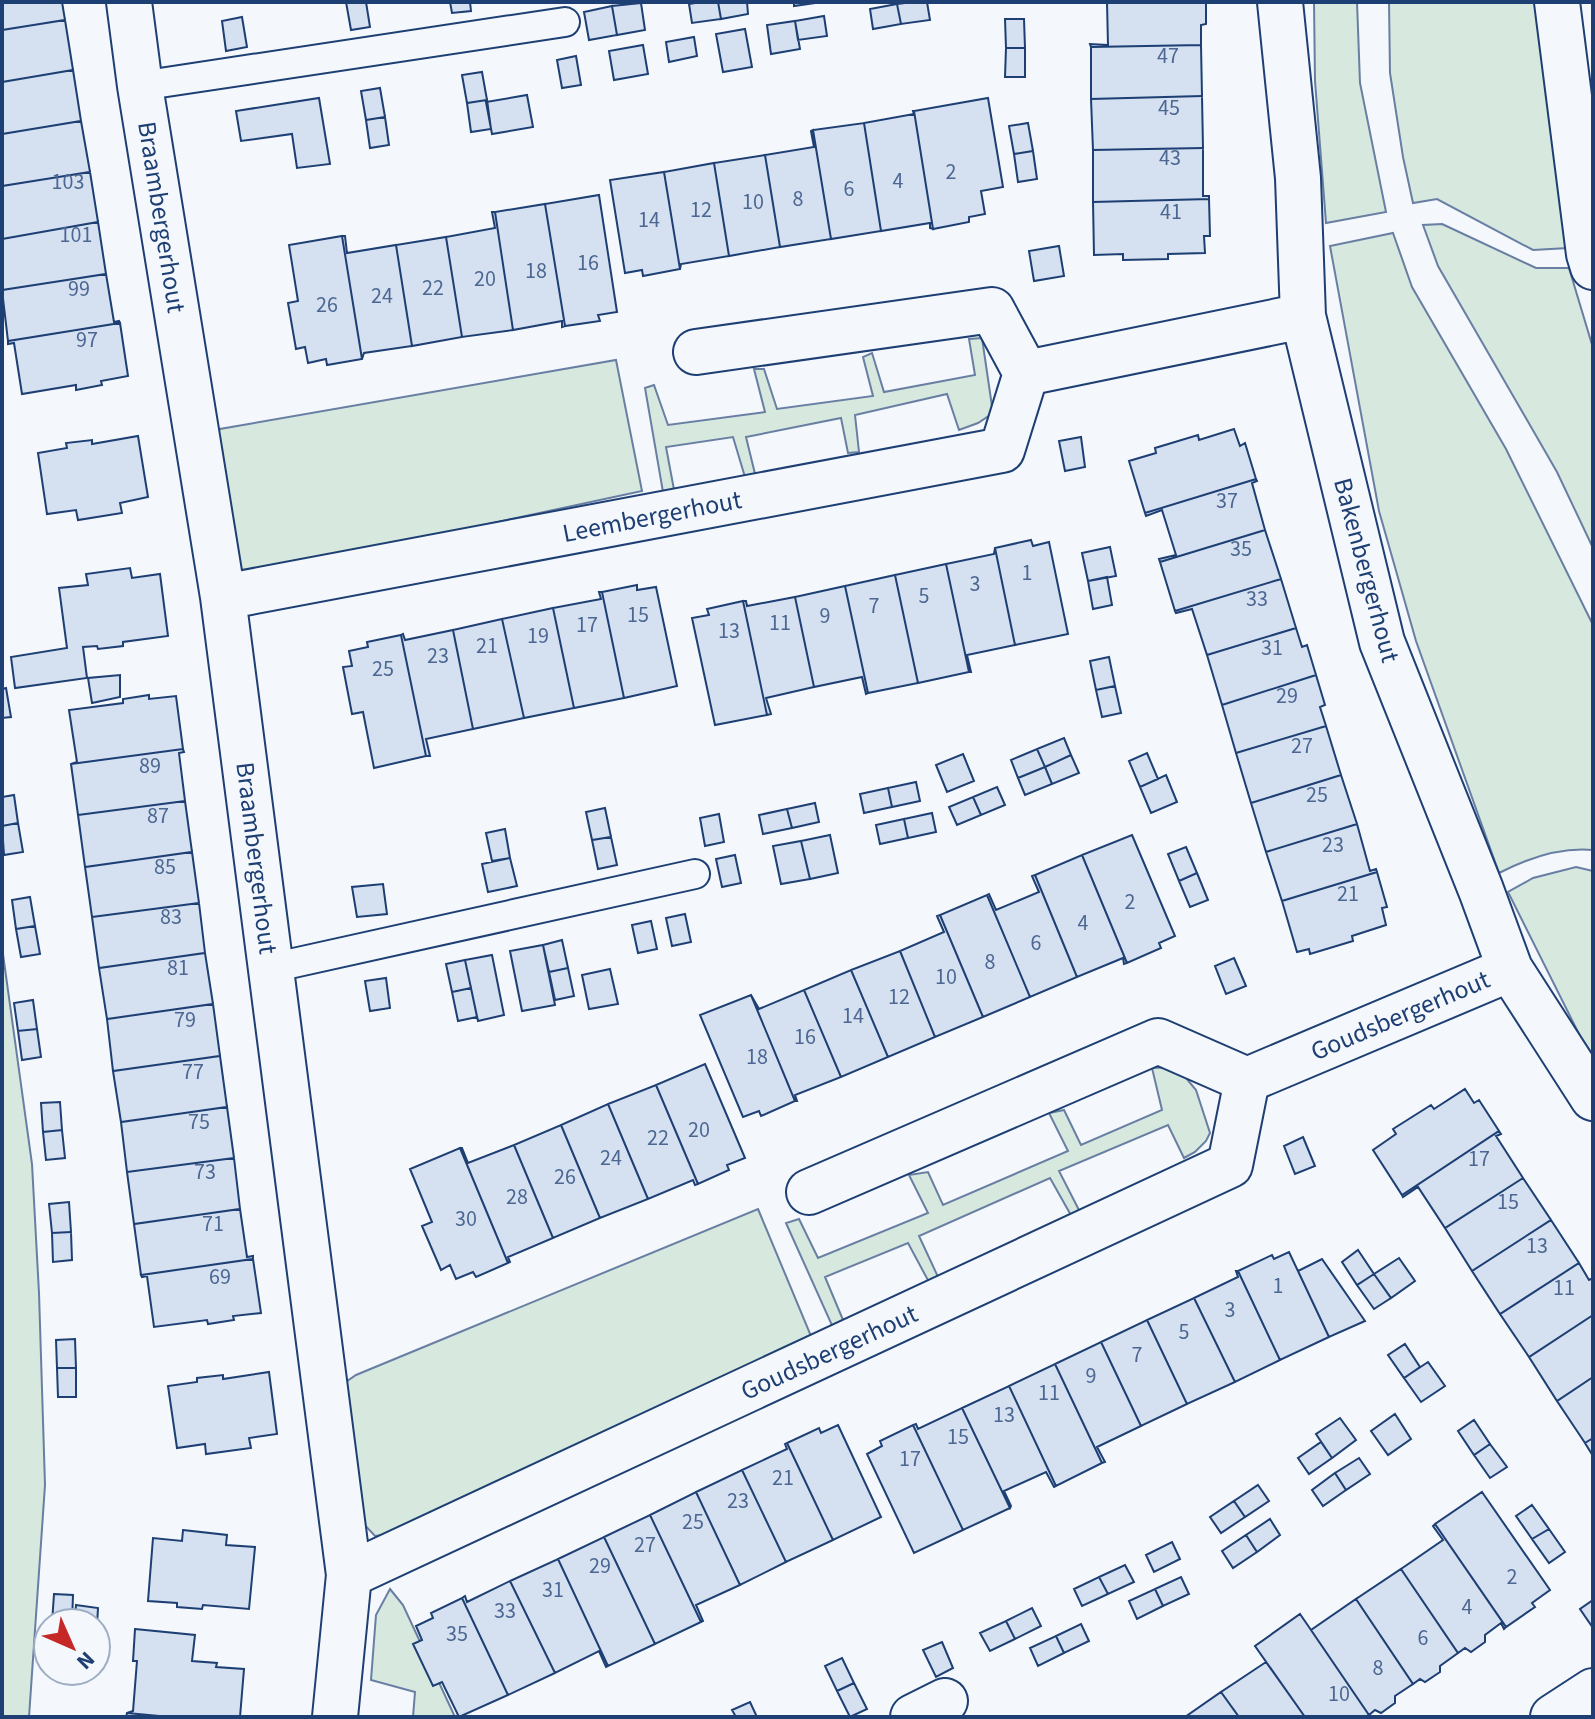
<svg xmlns="http://www.w3.org/2000/svg" width="1595" height="1719" viewBox="0 0 1595 1719" font-family="'Source Sans 3',sans-serif">
<rect width="100%" height="100%" fill="#f4f7fb"/>
<path fill="#d7e8df" stroke="#687fa3" stroke-width="2" d="M1314 2H1357L1360 83 1386 212 1326 223 1315 81Z
M1389 2H1541L1568 248 1533 250 1437 199 1413 203 1403 157 1390 73Z
M1442 224 1536 268H1569L1593 348V548L1557 472 1438 266 1423 225Z
M1393 233 1412 287 1506 449 1593 625V850C1560 847 1528 858 1499 873L1416 641 1379 511 1330 246Z
M982 338 993 413 978 423 959 430 947 394 855 415 859 452 848 453 841 418 746 437 756 478 745 477 733 437 666 447 675 495 663 492 645 388 654 385 668 425 765 412 754 369H764L777 409 873 396 863 357 872 353 884 392 975 375 969 339Z
M616 360 642 491 264 572 241 571 213 441 220 429Z
M1576 867 1593 871V1062L1508 892 1533 878Z
M2 947 32 1164 39 1293 45 1485 29 1717H2Z
M1177 1067 1196 1090 1210 1133 1206 1141 1195 1152 1184 1158 1168 1125 1059 1171 1081 1214 1072 1217 1050 1178 919 1236 939 1279 930 1284 908 1243 825 1277 846 1327 835 1332 786 1223 799 1219 818 1258 928 1213 909 1175 928 1172 943 1205 1068 1151 1049 1113 1064 1110 1081 1145 1162 1110 1152 1068Z
M758 1209 811 1336 400 1533 375 1536 360 1520 343 1384 356 1375Z
M390 1589 403 1605 455 1717H413L415 1692 371 1680 376 1615Z"/>
<path fill="#d5e0f0" stroke="#1d3f73" stroke-width="2" d="M2 2H62L65 20 2 30Z
M346 2H366L370 27 351 30Z
M450 2H470L471 11 452 13Z
M701 2H718L721 19 692 23 689 4Z
M718 2H747L748 14 721 19Z
M794 2H822L794 6Z
M913 2H927L930 20 901 24 897 4Z
M1107 2H1206V24L1201 25V45L1091 47 1090 44 1108 45Z
M641 3 645 30 617 35 612 6Z
M897 4 901 24 873 29 870 9Z
M612 6 617 35 589 40 584 12Z
M824 16 827 36 798 40 795 21Z
M242 17 247 47 226 51 222 21Z
M1005 19H1024L1025 48H1006Z
M65 20 73 70 2 82V30Z
M795 21 800 49 771 54 767 25Z
M745 29 752 67 723 72 716 34Z
M694 37 697 56 669 62 666 42Z
M643 45 648 74 614 80 609 51Z
M1201 45 1202 96 1091 99V47Z
M1006 48H1025V77H1005Z
M576 56 581 85 562 88 557 60Z
M73 70 81 121 2 134V82Z
M482 72 487 100 467 103 462 75Z
M380 88 385 117 366 120 361 91Z
M527 95 533 127 492 134 486 102Z
M1202 96 1203 148 1093 150 1091 99Z
M319 98 330 164 297 168 292 134 241 141 236 111Z
M988 98 1003 187 981 191 985 214 969 217V222L933 229 914 111Z
M487 100 491 129 471 132 467 103Z
M913 111H914L933 229 930 228V223L881 231 864 123 914 114Z
M385 117 389 145 370 148 366 120Z
M81 121 90 172 2 186V134Z
M864 123 881 231 831 239 813 130Z
M1028 123 1033 151 1014 154 1009 126Z
M813 130 831 239 780 247 765 155 814 147 811 131Z
M1203 148V196H1209V199L1093 202V150Z
M1033 151 1037 179 1018 182 1014 154Z
M765 155 780 247 729 256 714 163Z
M714 163 729 256 681 264 680 269 664 172Z
M90 172 98 222 2 239V186Z
M664 172 680 269 643 276 642 270 625 273 610 180Z
M599 195 617 312 598 315 600 321 565 326 545 204Z
M1209 199 1210 236H1204L1205 253 1168 254V259L1123 260V254L1094 255 1093 202Z
M545 204 565 326 562 327V321L513 330 495 212Z
M492 212H495L513 330 462 337 446 237 495 228Z
M98 222 106 274 2 290V239Z
M342 236 362 359 327 365 326 359 308 363 305 347 296 349 288 303 298 301 289 245Z
M342 236H345L347 253 396 245 412 346 364 353 362 359Z
M446 237 462 337 412 346 396 245Z
M1059 246 1064 276 1034 281 1029 251Z
M106 274 114 322 119 321 120 323 8 341 2 290Z
M120 323 128 376 101 381 102 385 76 390V385L22 394 14 343 8 344V341Z
M1234 429 1240 446 1245 443 1256 479 1145 513 1129 461 1156 453 1155 448 1198 435 1199 440Z
M138 436 148 497 120 503 122 513 78 520 76 510 47 514 38 453 67 448 66 443 92 440V444Z
M1081 437 1085 467 1065 471 1059 441Z
M1256 479 1257 481 1252 483 1265 530 1160 562 1159 559 1176 555 1162 510 1146 516 1145 513Z
M1265 530 1281 579 1175 611 1160 562Z
M1031 540 1033 546 1049 542 1068 634 1015 645 995 548Z
M1110 547 1116 576 1088 581 1082 553Z
M995 548 1015 645 967 655 971 672H969L946 564 994 554Z
M946 564 969 672 918 683 895 575Z
M130 568 132 578 160 574 168 636 123 642V646L98 649 97 646 83 647 87 678 15 688 11 657 67 648 59 588 88 585 86 574Z
M895 575 918 683 868 693 845 586Z
M1107 577 1112 605 1093 609 1088 581Z
M1281 579 1296 628 1207 655 1192 609 1176 613 1175 611Z
M637 585V590L656 587 677 686 624 698 602 592Z
M845 586 868 693 866 694 862 677 814 687 795 597Z
M599 592H602L624 698 574 708 553 608 601 599Z
M795 597 814 687 766 698 771 714 767 715 743 601H746L747 606Z
M743 601 767 715 715 725 692 618 709 615 707 609Z
M553 608 574 708 524 718 502 619Z
M502 619 524 718 473 729 453 630Z
M1296 628 1302 647 1307 645 1316 675 1222 705 1207 655Z
M453 630 473 729 426 739 430 756H426L401 635 403 634 405 640Z
M401 635 426 756 374 768 363 712 352 714 343 667 352 666 349 651 368 647 367 642Z
M1109 657 1115 686 1096 690 1090 661Z
M120 675V697L92 703 88 678Z
M1316 675 1325 705 1320 707 1326 726 1236 753 1222 705Z
M1115 686 1121 713 1102 717 1096 690Z
M6 688 11 717 2 718V689Z
M149 695V699L176 696 183 749 71 764 77 762 69 710 123 703V699Z
M1326 726 1341 775 1251 803 1236 753Z
M1064 738 1071 755 1045 767 1037 749Z
M183 749 184 752 179 753 185 801 78 815 71 764Z
M1037 749 1045 767 1018 778 1011 760Z
M1147 753 1158 779 1140 787 1129 761Z
M963 754 974 781 947 792 936 765Z
M1071 755 1079 773 1052 784 1045 767Z
M1045 767 1052 784 1025 795 1018 778Z
M1166 775 1177 802 1151 813 1140 787Z
M1341 775 1357 824 1266 852 1251 803Z
M916 782 920 801 892 807 888 788Z
M997 787 1005 805 981 815 973 797Z
M888 788 892 807 864 813 860 794Z
M14 795 18 823 2 826V797Z
M973 797 981 815 957 825 949 807Z
M185 801 192 852 85 867 78 815Z
M815 803 819 822 792 828 787 809Z
M605 808 611 837 592 840 586 812Z
M787 809 792 828 763 834 759 815Z
M932 813 936 832 908 838 904 819Z
M719 814 724 842 705 846 700 818Z
M904 819 908 838 880 844 876 825Z
M18 823 23 852 4 855 2 826Z
M1357 824 1370 871 1376 869 1377 872 1282 901 1266 852Z
M505 829 510 858 492 861 486 833Z
M830 835 838 873 810 879 801 841Z
M1132 835 1175 936 1159 943 1161 948 1127 963 1082 855Z
M611 837 617 865 598 869 592 840Z
M801 841 810 879 781 884 773 846Z
M1186 847 1197 873 1179 881 1168 854Z
M192 852 199 903 92 917 85 867Z
M735 855 741 883 722 887 716 859Z
M1082 855 1127 963 1124 964 1123 958 1077 977 1035 875Z
M510 858 517 886 488 892 482 864Z
M1377 872 1387 907 1382 908 1386 925 1352 936 1353 941 1310 954 1309 949 1297 952 1282 901Z
M1197 873 1208 900 1190 907 1179 881Z
M1035 875 1077 977 1030 997 987 895 989 894 996 910 1039 892 1032 876Z
M383 884 387 914 357 917 352 887Z
M987 895 1030 997 983 1017 940 915Z
M30 897 35 926 16 929 12 900Z
M199 903 205 953 99 968 92 917Z
M685 914 691 942 672 946 666 918Z
M940 915 983 1017 935 1037 900 951 944 932 937 916Z
M651 921 657 949 638 953 632 925Z
M35 926 40 954 21 957 16 929Z
M562 940 568 968 549 972 543 945Z
M543 945 555 1005 522 1011 510 951Z
M900 951 935 1037 888 1057 851 970Z
M205 953 213 1004 107 1019 99 968Z
M492 955 504 1015 478 1021 465 960Z
M1234 958 1246 986 1226 994 1215 966Z
M465 960 471 988 452 992 446 964Z
M568 968 574 996 555 1000 549 972Z
M610 969 618 1004 589 1009 582 975Z
M851 970 888 1057 841 1077 804 990Z
M386 978 390 1008 370 1011 365 981Z
M471 988 477 1017 458 1021 452 992Z
M804 990 841 1077 795 1095 797 1101H795L751 995 759 1009Z
M751 995 795 1101 761 1116 759 1111 743 1117 700 1015Z
M33 1000 37 1029 18 1031 14 1003Z
M213 1004 220 1056 113 1071 107 1019Z
M37 1029 41 1057 22 1060 18 1031Z
M220 1056 227 1107 121 1122 113 1071Z
M705 1064 745 1158 727 1165 729 1170 698 1184 656 1085Z
M656 1085 698 1184 695 1185 693 1180 648 1199 608 1104Z
M1465 1089 1474 1103 1479 1100 1499 1131 1402 1195 1373 1150 1396 1134 1393 1129 1431 1105 1434 1109Z
M60 1102 62 1130 43 1132 41 1103Z
M608 1104 648 1199 600 1218 561 1125Z
M227 1107 234 1158 127 1172 121 1122Z
M561 1125 600 1218 553 1238 514 1145Z
M62 1130 65 1158 46 1160 43 1132Z
M1499 1131 1501 1134 1496 1136 1523 1178 1445 1228 1418 1187 1403 1197 1402 1195Z
M1303 1137 1315 1166 1295 1174 1284 1146Z
M514 1145 553 1238 508 1257 510 1262 508 1263 460 1148H462L468 1163Z
M460 1148 508 1263 476 1277 473 1272 456 1279 450 1265 441 1270 422 1226 432 1222 410 1169Z
M234 1158 240 1209 134 1224 127 1172Z
M1523 1178 1551 1220 1472 1271 1445 1228Z
M69 1202 71 1232 52 1233 49 1204Z
M240 1209 247 1257 253 1256V1259L141 1275 134 1224Z
M1551 1220 1579 1263 1500 1314 1472 1271Z
M71 1232 72 1260 53 1262 52 1233Z
M1358 1250 1374 1274 1357 1285 1342 1262Z
M1289 1252 1329 1337 1280 1360 1238 1271 1272 1255 1274 1259Z
M1399 1258 1415 1281 1391 1298 1374 1274Z
M253 1259 261 1313 233 1316 234 1320 208 1324 207 1320 154 1327 147 1276 142 1277 141 1275Z
M1322 1259 1365 1321 1329 1337 1298 1271Z
M1579 1263 1589 1280 1593 1278V1315L1529 1357 1500 1314Z
M1236 1271H1238L1280 1360 1235 1382 1194 1298 1238 1277Z
M1374 1274 1391 1298 1374 1309 1357 1285Z
M1194 1298 1235 1382 1187 1404 1147 1320Z
M1593 1315V1377L1557 1401 1529 1357Z
M1147 1320 1187 1404 1141 1426 1101 1342Z
M75 1339 76 1368H57L56 1340Z
M1101 1342 1141 1426 1097 1447 1105 1462 1102 1463 1055 1364Z
M1405 1344 1420 1367 1404 1378 1388 1355Z
M1428 1362 1445 1386 1421 1402 1404 1378Z
M1055 1364 1102 1463 1056 1486 1009 1386Z
M57 1368H76V1397H58Z
M269 1372 277 1434 249 1438 251 1448 206 1454 205 1444 177 1448 168 1386 197 1382V1378L223 1375V1379Z
M1593 1377V1438L1585 1443 1557 1401Z
M1009 1386 1056 1486 1054 1487 1046 1472 1004 1491 1011 1506 1010 1508 962 1408Z
M962 1408 1010 1508 963 1530 913 1425 916 1424 918 1429Z
M1395 1414 1411 1439 1388 1455 1371 1431Z
M1340 1418 1356 1440 1332 1458 1316 1434Z
M1474 1420 1490 1444 1474 1455 1458 1431Z
M838 1425 881 1517 833 1540 787 1443 819 1428 821 1433Z
M913 1425 963 1530 914 1553 867 1454 882 1446 880 1441Z
M1593 1438V1456L1585 1443Z
M1321 1442 1332 1458 1309 1474 1298 1458Z
M787 1443 833 1540 786 1562 742 1470 787 1449 785 1444Z
M1490 1444 1507 1467 1490 1478 1474 1455Z
M1359 1458 1370 1474 1346 1490 1335 1473Z
M742 1470 786 1562 740 1585 696 1492Z
M1335 1473 1346 1490 1323 1506 1312 1490Z
M1258 1485 1269 1501 1245 1517 1234 1501Z
M696 1492 740 1585 696 1605 703 1621 701 1622 650 1515Z
M1482 1492 1550 1590 1532 1603 1535 1607 1506 1627 1435 1524Z
M1234 1501 1245 1517 1221 1533 1210 1517Z
M1532 1505 1549 1529 1532 1539 1516 1516Z
M650 1515 701 1622 655 1644 604 1537Z
M1270 1519 1280 1535 1257 1552 1246 1535Z
M1435 1524 1506 1627 1504 1629 1501 1623 1485 1635V1642L1471 1652 1465 1648 1458 1653 1401 1569 1443 1540 1433 1526Z
M1549 1529 1565 1552 1549 1563 1532 1539Z
M183 1530 227 1535 226 1545 255 1547 249 1609 203 1605 202 1609 177 1607V1603L148 1601 153 1538 182 1541Z
M1246 1535 1257 1552 1233 1568 1222 1551Z
M604 1537 655 1644 608 1666 558 1559Z
M1172 1542 1180 1559 1154 1572 1146 1555Z
M558 1559 608 1666 606 1667 599 1651 555 1673 510 1581Z
M1125 1565 1134 1582 1108 1594 1099 1577Z
M1401 1569 1458 1653 1440 1666V1672L1425 1682 1420 1679 1413 1684 1356 1599Z
M1099 1577 1108 1594 1082 1606 1074 1589Z
M1181 1577 1189 1594 1163 1606 1155 1589Z
M510 1581 555 1673 508 1695 462 1598 465 1596 467 1602Z
M1155 1589 1163 1606 1137 1619 1129 1601Z
M54 1594 73 1595 72 1623H52Z
M462 1598 508 1695 459 1717 442 1682 433 1686 413 1644 422 1640 416 1626 433 1618 431 1613Z
M1356 1599 1413 1684 1395 1696V1703L1381 1713 1375 1710 1369 1715 1311 1630Z
M1593 1600V1628L1580 1609Z
M76 1605 98 1608 97 1626 96 1623H75Z
M1032 1608 1041 1626 1015 1639 1006 1621Z
M1300 1614 1311 1630 1369 1715 1365 1717H1305L1255 1646Z
M1006 1621 1015 1639 990 1651 980 1633Z
M1081 1624 1089 1641 1064 1653 1056 1636Z
M135 1629 195 1635 192 1661 217 1663 216 1667 244 1669 240 1717H170L127 1713 133 1711 137 1661H133Z
M1056 1636 1064 1653 1038 1666 1030 1648Z
M942 1642 953 1668 936 1677 923 1650Z
M842 1658 854 1683 837 1691 825 1666Z
M1266 1662 1305 1717H1239L1221 1692Z
M854 1683 867 1709 850 1717 837 1691Z
M1221 1692 1239 1717H1185Z
M750 1702 757 1717H736L732 1710Z
M127 1713 170 1717H126Z"/>
<g fill="none" stroke-linecap="round" stroke-linejoin="round">
<g stroke="#1d3f73" stroke-width="32">
<path id="service" d="M140 86 565 22
M271 968 695 874"/>
</g>
<g stroke="#1d3f73" stroke-width="48">
<path id="minor" d="M129 2 140 86 223 597 349 1575 335 1717
M1280 2 1298 178 1303 316 1382 642 1481 890 1510 969 1593 1098
M1557 2 1589 254 1593 267
M696 352 992 310 1026 373
M223 597 1002 450 1026 373 1303 316
M809 1192 1158 1041 1247 1080
M349 1575 1230 1165 1247 1080 1510 969
M913 1717 945 1701
M1553 1717 1593 1691"/>
</g>
<use href="#service" stroke="#f4f7fb" stroke-width="28"/>
<use href="#minor" stroke="#f4f7fb" stroke-width="44"/>
</g>
<g text-anchor="middle" stroke-width="6" stroke-linejoin="round" paint-order="stroke">
<g font-size="22" fill="#4b6792">
<text x="1168" y="63">47</text>
<text x="1169" y="115">45</text>
<text x="1170" y="165">43</text>
<text x="951" y="179">2</text>
<text x="898" y="188">4</text>
<text x="68" y="189">103</text>
<text x="849" y="196">6</text>
<text x="798" y="206">8</text>
<text x="753" y="209">10</text>
<text x="701" y="217">12</text>
<text x="1171" y="219">41</text>
<text x="649" y="227">14</text>
<text x="76" y="242">101</text>
<text x="588" y="270">16</text>
<text x="536" y="278">18</text>
<text x="485" y="286">20</text>
<text x="433" y="295">22</text>
<text x="79" y="296">99</text>
<text x="382" y="303">24</text>
<text x="327" y="312">26</text>
<text x="87" y="347">97</text>
<text x="1227" y="508">37</text>
<text x="1241" y="556">35</text>
<text x="1027" y="580">1</text>
<text x="975" y="591">3</text>
<text x="924" y="603">5</text>
<text x="1257" y="606">33</text>
<text x="874" y="613">7</text>
<text x="638" y="622">15</text>
<text x="825" y="623">9</text>
<text x="780" y="630">11</text>
<text x="587" y="632">17</text>
<text x="729" y="638">13</text>
<text x="538" y="643">19</text>
<text x="487" y="653">21</text>
<text x="1272" y="655">31</text>
<text x="438" y="663">23</text>
<text x="383" y="676">25</text>
<text x="1287" y="703">29</text>
<text x="1302" y="753">27</text>
<text x="150" y="773">89</text>
<text x="1317" y="802">25</text>
<text x="158" y="823">87</text>
<text x="1333" y="852">23</text>
<text x="165" y="874">85</text>
<text x="1348" y="901">21</text>
<text x="1130" y="909">2</text>
<text x="171" y="924">83</text>
<text x="1083" y="930">4</text>
<text x="1036" y="950">6</text>
<text x="990" y="969">8</text>
<text x="178" y="975">81</text>
<text x="946" y="984">10</text>
<text x="899" y="1004">12</text>
<text x="853" y="1023">14</text>
<text x="185" y="1027">79</text>
<text x="805" y="1044">16</text>
<text x="757" y="1064">18</text>
<text x="193" y="1079">77</text>
<text x="199" y="1129">75</text>
<text x="699" y="1137">20</text>
<text x="658" y="1145">22</text>
<text x="611" y="1165">24</text>
<text x="1479" y="1166">17</text>
<text x="205" y="1179">73</text>
<text x="565" y="1184">26</text>
<text x="517" y="1204">28</text>
<text x="1508" y="1209">15</text>
<text x="466" y="1226">30</text>
<text x="213" y="1231">71</text>
<text x="1537" y="1253">13</text>
<text x="220" y="1284">69</text>
<text x="1278" y="1293">1</text>
<text x="1564" y="1295">11</text>
<text x="1230" y="1317">3</text>
<text x="1184" y="1339">5</text>
<text x="1137" y="1362">7</text>
<text x="1091" y="1383">9</text>
<text x="1049" y="1400">11</text>
<text x="1004" y="1422">13</text>
<text x="958" y="1444">15</text>
<text x="910" y="1466">17</text>
<text x="783" y="1485">21</text>
<text x="738" y="1508">23</text>
<text x="693" y="1529">25</text>
<text x="645" y="1552">27</text>
<text x="600" y="1573">29</text>
<text x="1512" y="1584">2</text>
<text x="553" y="1597">31</text>
<text x="1467" y="1614">4</text>
<text x="505" y="1618">33</text>
<text x="457" y="1641">35</text>
<text x="1423" y="1645">6</text>
<text x="1378" y="1675">8</text>
<text x="1339" y="1701">10</text>
</g>
<g font-size="26" fill="#1d3f73" stroke="#f4f7fb">
<text transform="translate(162 217) rotate(81)" y="9">Braambergerhout</text>
<text transform="translate(652 516) rotate(-11)" y="9">Leembergerhout</text>
<text transform="translate(1367 570) rotate(75)" y="9">Bakenbergerhout</text>
<text transform="translate(257 858) rotate(83)" y="9">Braambergerhout</text>
<text transform="translate(1400 1015) rotate(-23)" y="9">Goudsbergerhout</text>
<text transform="translate(829 1352) rotate(-25)" y="9">Goudsbergerhout</text>
</g>
</g>
<rect width="1595" height="1719" fill="none" stroke="#1d3f73" stroke-width="8"/>
<g transform="translate(72 1647) rotate(135)"><circle r="38" fill="#f4f7fb" stroke="#9eadc5" stroke-width="2"/>
<path d="M0-6L14 30L0 20L-14 30Z" fill="#c62828"/>
<text y="-12" font-size="22" font-weight="bold" text-anchor="middle" fill="#1d3f73">N</text>
</g>
</svg>
